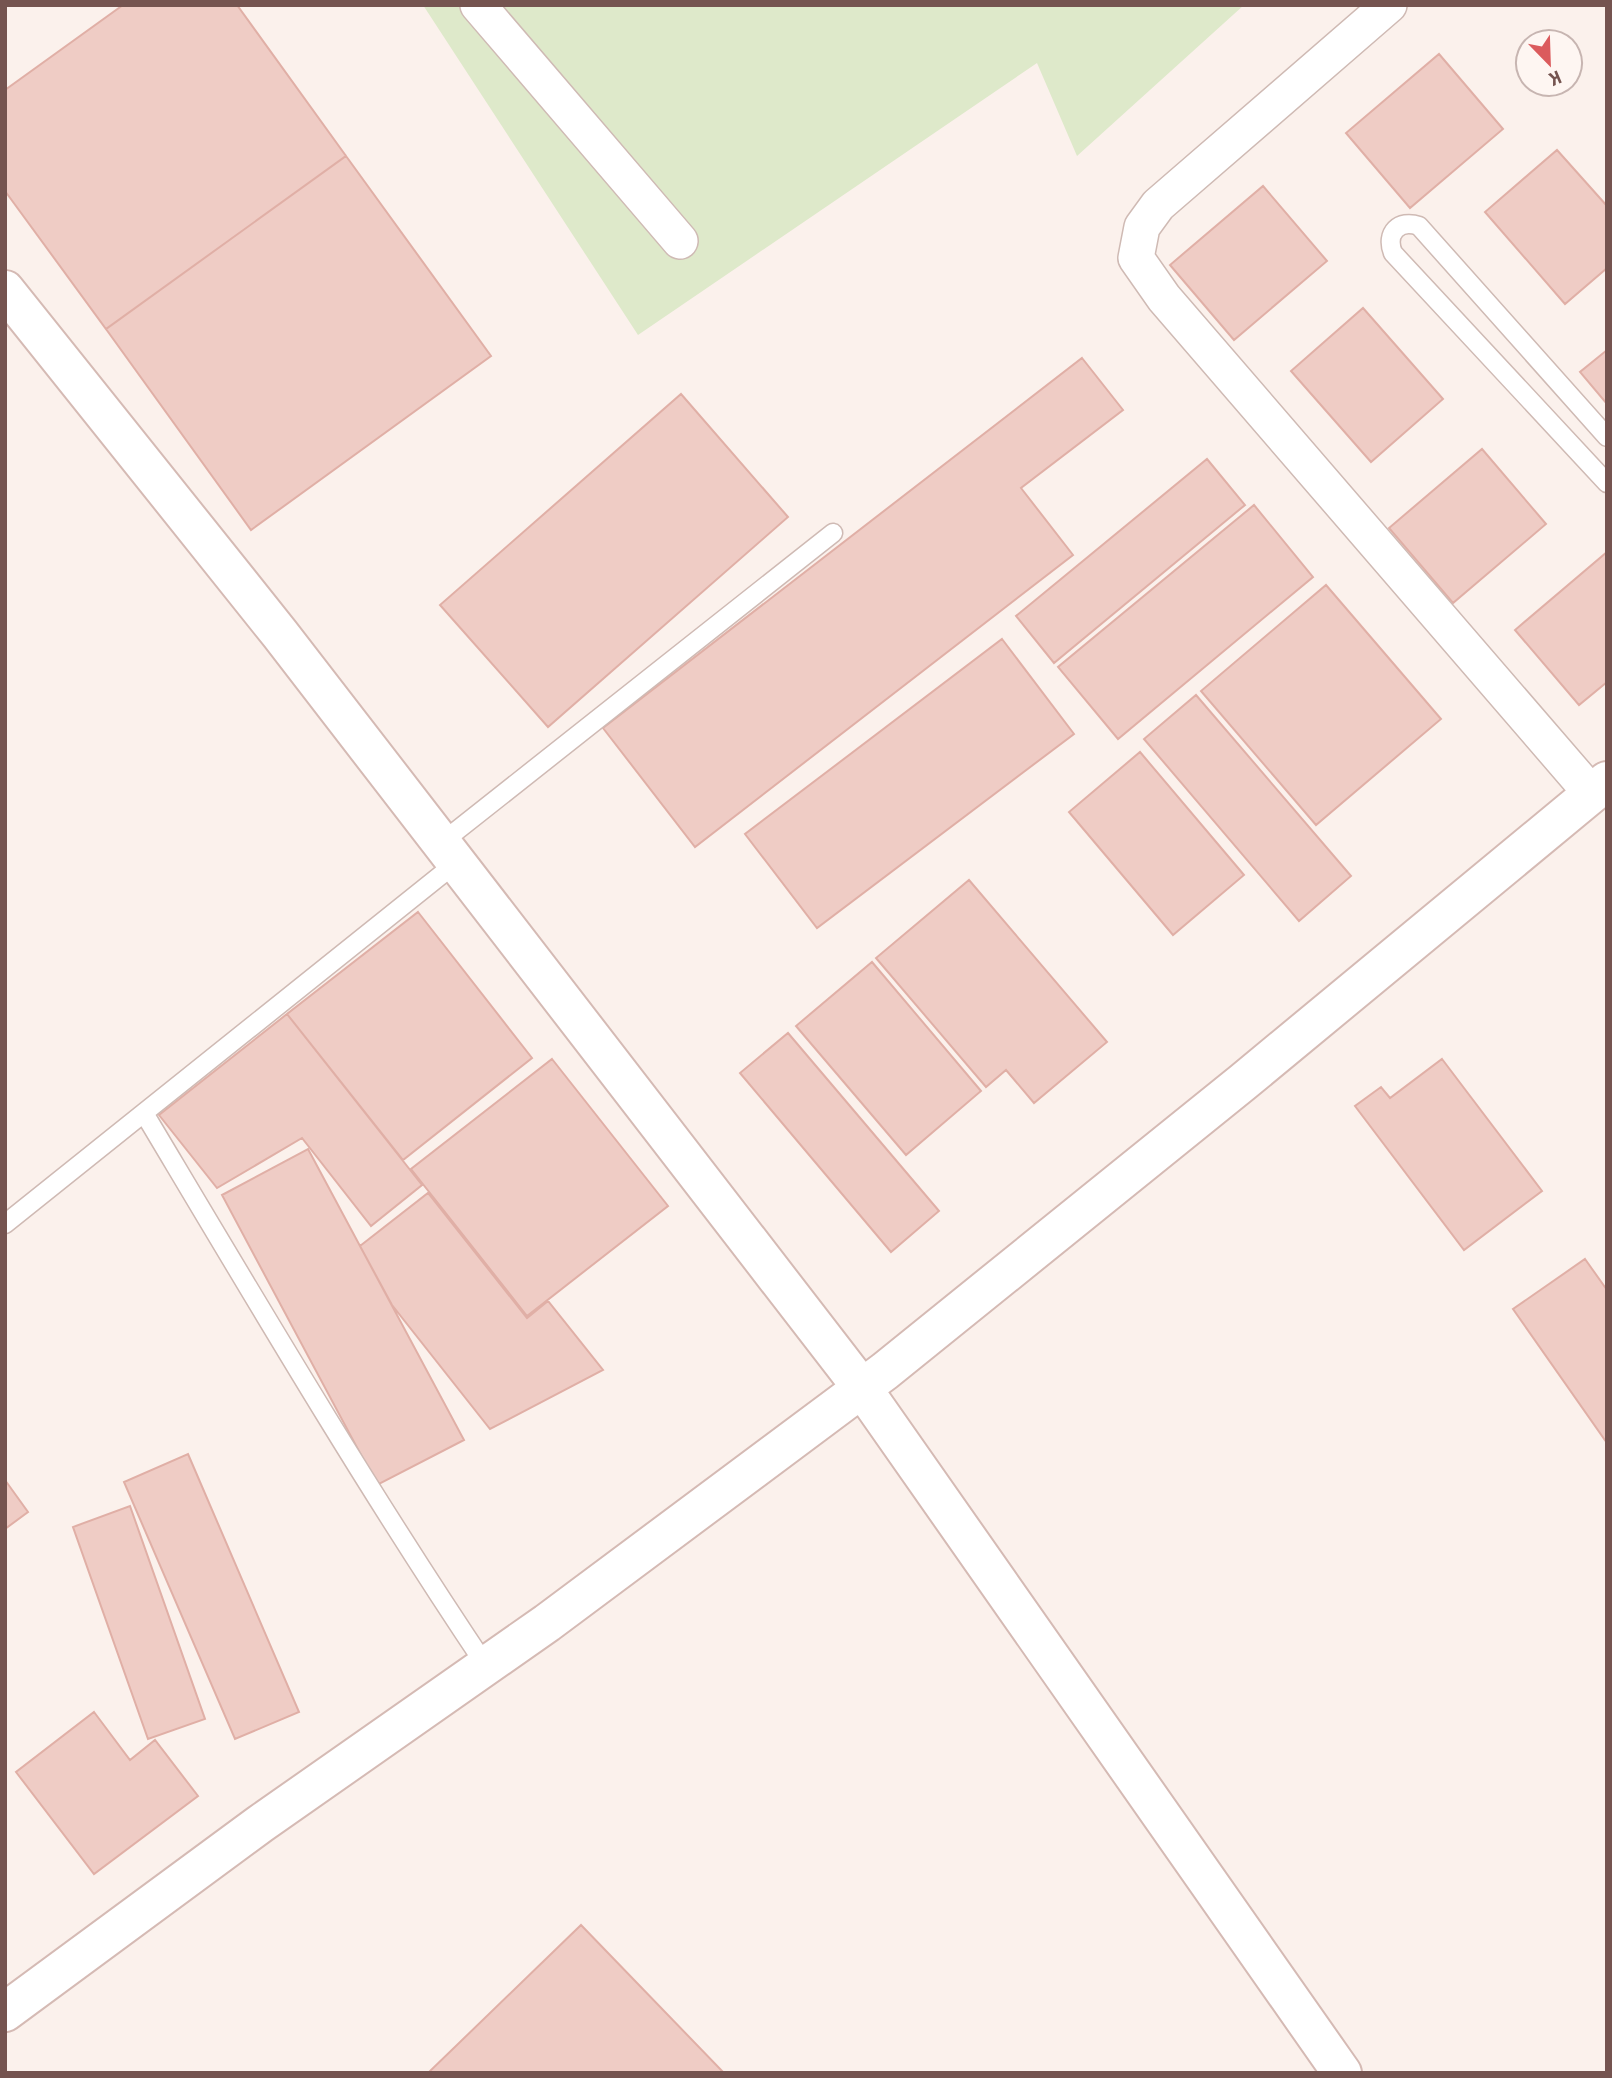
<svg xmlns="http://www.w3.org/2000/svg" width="1612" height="2078" viewBox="0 0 1612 2078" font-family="'Titillium Web',sans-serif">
<rect width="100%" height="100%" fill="#fbf1ec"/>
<path fill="#dee9ca" d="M423 5H1244L1077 156 1037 63 638 335Z"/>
<path fill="#efccc5" stroke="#e0afa6" stroke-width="2" d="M123 5H237L346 156 106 329 5 191V90Z
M1439 54 1503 129 1410 208 1346 133Z
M1557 150 1607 206V268L1565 304 1485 212Z
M346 156 491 356 251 530 106 329Z
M1263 186 1327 261 1234 340 1170 265Z
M1363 308 1443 399 1371 462 1291 371Z
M1607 350V404L1580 372Z
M1082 358 1123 410 1021 488 1073 555 695 847 603 728Z
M681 394 788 517 548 727 440 605Z
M1482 449 1546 524 1453 603 1389 528Z
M1207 459 1245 505 1054 663 1016 616Z
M1254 505 1313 577 1118 739 1058 667Z
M1607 552V682L1579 705 1515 630Z
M1326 585 1441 719 1316 825 1201 691Z
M1002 639 1074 734 817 928 745 834Z
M1196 695 1351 876 1299 921 1144 739Z
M1140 752 1244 875 1173 935 1069 812Z
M969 880 1107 1042 1034 1103 1006 1070 986 1087 876 958Z
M418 912 532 1058 403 1160 287 1014Z
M872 962 981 1091 906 1155 796 1026Z
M287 1014 422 1185 371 1226 302 1138 217 1188 159 1115Z
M788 1033 939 1211 891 1252 740 1073Z
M552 1059 668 1206 527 1316 411 1169Z
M1442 1059 1542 1191 1464 1250 1355 1106 1381 1087 1390 1098Z
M308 1149 464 1440 377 1485 222 1195Z
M428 1193 527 1318 548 1301 603 1370 490 1429 392 1305 360 1246Z
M1585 1259 1607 1290V1443L1513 1309Z
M188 1454 299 1712 235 1739 124 1482Z
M5 1480 28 1512 5 1529Z
M130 1506 205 1719 148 1739 73 1527Z
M94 1712 130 1760 155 1740 198 1796 94 1874 16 1772Z
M581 1925 724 2073H428Z"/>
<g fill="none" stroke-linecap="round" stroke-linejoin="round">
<g stroke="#cfbab4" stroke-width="21">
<path id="lane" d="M1607 437 1419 226C1399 219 1385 233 1393 253L1607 483
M441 843 833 533
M144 1113C255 1299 365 1486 486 1666
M5 1224 456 863"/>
</g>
<g stroke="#cfbab4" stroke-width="38">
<path id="street" d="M478 5 680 241
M1389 5 1158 205 1142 227 1136 258 1164 298 1592 794"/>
</g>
<g stroke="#d5bab4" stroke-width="42">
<path id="secondary" d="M5 290 280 634 862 1388 1342 2073
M5 2012 260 1824 547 1623 885 1371 1243 1082 1607 781"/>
</g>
<use href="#lane" stroke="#fff" stroke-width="18"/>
<use href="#street" stroke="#fff" stroke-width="35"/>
<use href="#secondary" stroke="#fff" stroke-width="38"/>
</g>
<rect width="1612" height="2078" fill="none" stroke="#755450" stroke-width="14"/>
<g transform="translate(1549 63) rotate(157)"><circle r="33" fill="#fef6f2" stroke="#c7b5b1" stroke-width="2"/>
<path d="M0-5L12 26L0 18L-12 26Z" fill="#db5b5d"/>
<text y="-10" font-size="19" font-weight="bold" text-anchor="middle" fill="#755450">K</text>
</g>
</svg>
